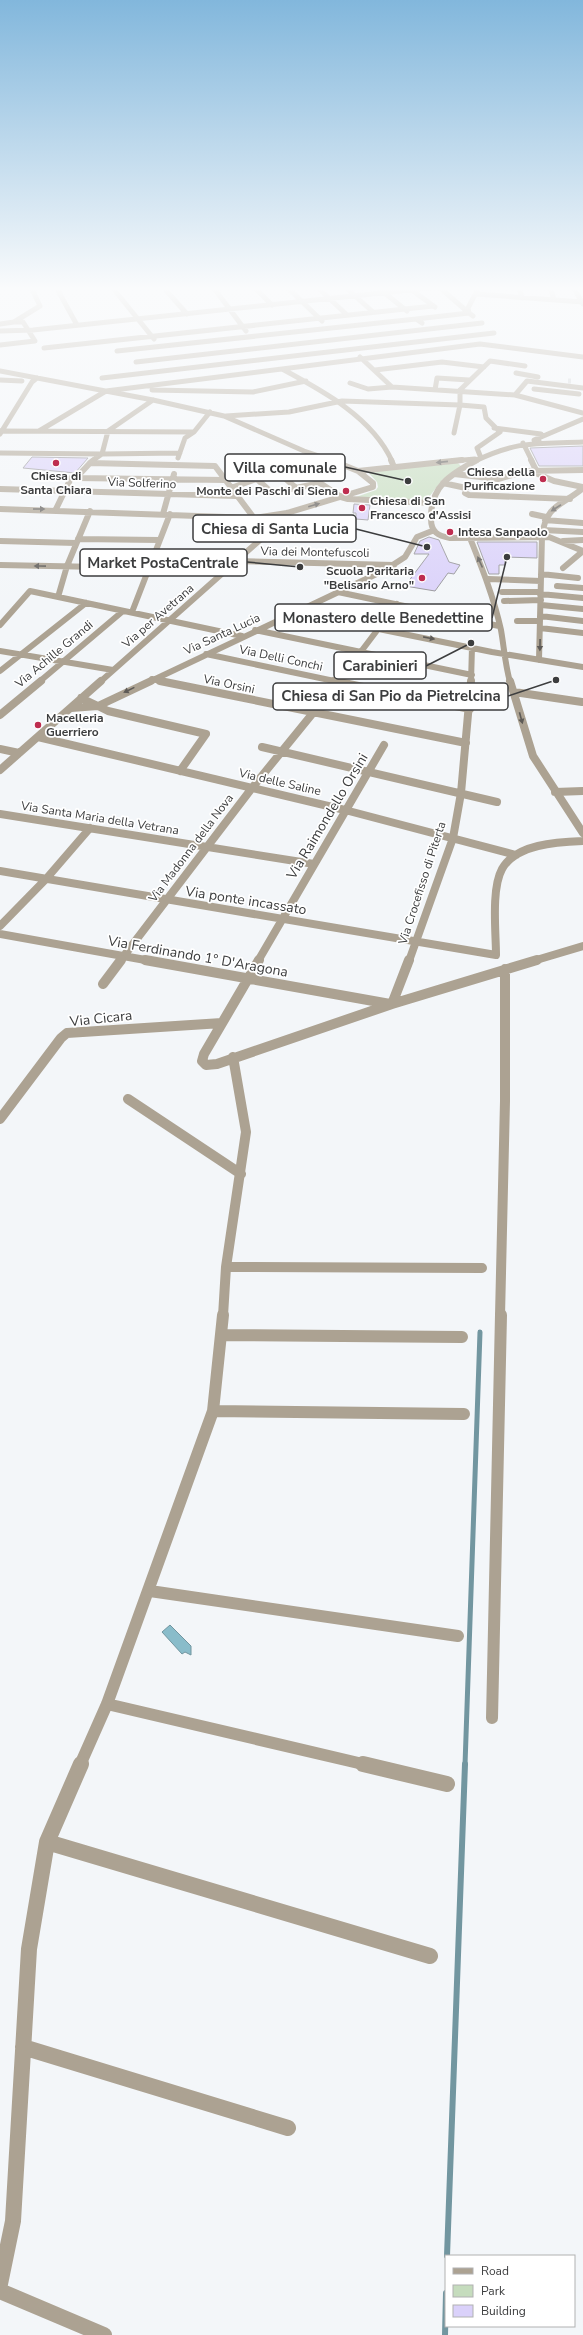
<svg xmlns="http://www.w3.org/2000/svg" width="583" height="2335" viewBox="0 0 583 2335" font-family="'Nunito Sans',sans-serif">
<rect width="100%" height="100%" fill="#f3f6f9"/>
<path fill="#c5dcbd" d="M458 463 461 466 442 480 426 501 356 497 376 490 378 487 377 482 368 472Z"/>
<path fill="#89bcca" stroke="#7296a0" d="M170 1625 191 1646V1655L185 1652 182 1654 162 1632Z"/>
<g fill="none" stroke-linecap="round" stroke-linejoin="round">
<path stroke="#7296a0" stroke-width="5" d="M465 1765 480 1332"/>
<path stroke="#7296a0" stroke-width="6" d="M447 2256 465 1764
M445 2335 446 2293"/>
</g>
<path fill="#dad1fa" stroke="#969599" d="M583 446V466H539L530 448Z
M32 457 88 458 75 473 23 468Z
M354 504 370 505 368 520 356 519V513H353Z
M429 537 439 540 449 562 460 565 454 574 448 573 435 591 405 586 429 554H414L420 541Z
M477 542H537V558L505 557V565H499V574H489Z"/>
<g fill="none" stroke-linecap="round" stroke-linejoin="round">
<path stroke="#ced1d4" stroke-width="5" stroke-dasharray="5 2.5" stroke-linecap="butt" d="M568 381H571"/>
<path stroke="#aca292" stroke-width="5" d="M56 287 77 325
M112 287 154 339
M163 287 187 314
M213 287 246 331
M254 287 272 305
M287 287 322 321
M317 287 347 315
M345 287 373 312
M439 287 469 313
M519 287 522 298
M550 287 554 300
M573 287 583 304
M409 288 435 307
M381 290 407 311
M476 294 583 302
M473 316 469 313 468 308 479 287
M422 323 416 319 469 313
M0 324 14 322
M0 331 33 330 437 287
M480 344 583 357
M0 345 35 341 23 322H14L40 306 31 287
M44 348 433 306
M117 351 416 319
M360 357 392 387
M136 362 482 323
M282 369C323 391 372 417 392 461
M375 370 442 362 484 367
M0 371 153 400 224 416 304 451 334 461
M516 373 538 377
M102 378 494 333
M0 380 22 381
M350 383 368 389 392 387 515 395 583 413
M534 389 579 394
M152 390 253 392 306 381
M435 390 437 378 469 380
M515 395 527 381 583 388
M226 416 289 412 342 401 460 405 454 433
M494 428 541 434
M0 431 194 432
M39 431 106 391 480 344
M0 434 32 382 37 378
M539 441 534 440 583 419
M523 443 532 461
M0 453 102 454 108 431 153 400
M178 458 185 438 194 432 210 412
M481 458 477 448 500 432 486 418 484 407 460 405V390L490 361 525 366
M92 461 102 454 180 453
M307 461 319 457
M452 461 475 459
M475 461C519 440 537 444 583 442"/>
<path stroke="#aca292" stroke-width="6" d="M94 460 90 463 215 466 254 518
M391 460 394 467
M477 460C451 474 430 486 431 519 431 532 438 536 450 538L549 537 583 551
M531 460 538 474 554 481 583 487
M358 471 462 460
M278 472 296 488
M454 474 498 479 527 471 583 470
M76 478 225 480
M258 480 272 493 320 483 341 497 348 499 432 503
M443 483 466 488
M231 488 309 460
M0 489 236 496
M465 493 469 495 570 499
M0 509 254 518 287 513 373 487V483L358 471 331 460
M56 509 71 478H76L90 463
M163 514 174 474
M532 514 546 517
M545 520 583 523
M543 530 583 532
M470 538C482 568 494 598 501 630 504 647 505 664 510 682
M78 539 159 540
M0 541 76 543
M563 541 583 540
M236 561 394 565
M0 565 149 568
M563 568 583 551
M541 574 578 578
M488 579 541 581
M557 586 583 588
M338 592 499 626
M502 592H540
M540 594 583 598
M58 597 67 566 90 511
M504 601 541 600
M541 605 583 609
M132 612 170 514
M295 612 492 652 583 667
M540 616 583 621
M517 621H540
M0 625 30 591 242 636
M540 628 583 633
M255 630 472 675
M0 651 113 670
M206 654 339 682
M539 660 542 536C546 504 562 506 583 488
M0 671 86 603
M152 679 165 682
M39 682 123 611
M100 682 269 532 287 513
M149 682 385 570 405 557 417 537 432 531
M338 682 397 604
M471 682 472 647"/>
<path stroke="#aca292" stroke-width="8" d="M160 681 466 743
M334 681 470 709
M510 681 533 756 583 833
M514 692 582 702
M98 706 151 681
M98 706 108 711 206 734 180 771
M71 708 98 706 81 698
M0 715 41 681
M38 737 345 810 516 855
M262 747 497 802
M0 749 19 753
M0 770 101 681
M555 792 583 791
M0 814 314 864
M0 871 496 955C496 933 491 889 502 869 516 844 557 842 583 841
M0 926 46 879 90 828
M0 934 151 961
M120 961 252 788 339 681
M258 961 384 745
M409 961 453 838 461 793 471 681
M533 961 583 946"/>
<path stroke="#aca292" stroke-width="10" d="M145 960 390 1004
M259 960 204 1054 202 1061 206 1065 217 1064 392 1004 537 960
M103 984 121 960
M392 1004 409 960
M128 1099 241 1174
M0 1119 61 1038 67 1033 222 1023
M226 1267 482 1268
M223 1316 226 1267 246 1132 233 1057
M500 1316 505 1101V969"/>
<path stroke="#aca292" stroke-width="12" d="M222 1335 462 1337
M213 1411 464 1414
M150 1591 458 1636
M107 1704 367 1765
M492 1718 501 1315
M80 1765 107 1704 213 1411 223 1315"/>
<path stroke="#aca292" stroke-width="16" d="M363 1764 447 1784
M47 1842 430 1956
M23 2047 288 2128
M0 2284 13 2221 29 1949 47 1842 81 1764
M0 2291 104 2335"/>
</g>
<defs><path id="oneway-solid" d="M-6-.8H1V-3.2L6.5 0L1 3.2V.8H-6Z"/></defs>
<g fill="#5e5b57">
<use href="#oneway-solid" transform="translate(442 462) rotate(174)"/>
<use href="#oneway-solid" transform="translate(314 505) rotate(-16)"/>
<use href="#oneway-solid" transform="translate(556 508) rotate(147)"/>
<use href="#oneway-solid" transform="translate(39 509)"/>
<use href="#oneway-solid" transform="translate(480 562) rotate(-114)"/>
<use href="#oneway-solid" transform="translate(40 566) rotate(-179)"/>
<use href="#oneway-solid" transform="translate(429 638) rotate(11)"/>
<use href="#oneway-solid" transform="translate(540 645) rotate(91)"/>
<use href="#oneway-solid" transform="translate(129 690) rotate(154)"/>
<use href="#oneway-solid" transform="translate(521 718) rotate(75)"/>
</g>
<linearGradient id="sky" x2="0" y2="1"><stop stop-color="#82b7dc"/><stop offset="0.47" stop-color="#fafbfc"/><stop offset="1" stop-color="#fafbfc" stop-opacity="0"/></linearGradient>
<rect width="583" height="614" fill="url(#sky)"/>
<g fill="#be2d4f" stroke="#fff" stroke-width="1.5">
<circle cx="56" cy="463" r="4"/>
<circle cx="543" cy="479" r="4"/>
<circle cx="346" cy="491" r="4"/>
<circle cx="362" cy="508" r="4"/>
<circle cx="450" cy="532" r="4"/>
<circle cx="422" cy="578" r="4"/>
<circle cx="38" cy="725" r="4"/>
</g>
<g text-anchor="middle" stroke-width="3.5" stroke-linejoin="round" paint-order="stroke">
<g font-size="12" font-weight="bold" fill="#3c3d3e" stroke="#fff" text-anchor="end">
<text x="535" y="476">Chiesa della<tspan x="535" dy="14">Purificazione</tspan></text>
<text x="56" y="480" text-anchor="middle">Chiesa di<tspan x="56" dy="14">Santa Chiara</tspan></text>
<text x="338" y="495">Monte dei Paschi di Siena</text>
<text x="370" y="505" text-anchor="start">Chiesa di San<tspan x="370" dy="14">Francesco d'Assisi</tspan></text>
<text x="458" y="536" text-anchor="start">Intesa Sanpaolo</text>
<text x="414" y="575">Scuola Paritaria<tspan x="414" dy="14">"Belisario Arno"</tspan></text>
<text x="46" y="722" text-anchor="start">Macelleria<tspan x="46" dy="14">Guerriero</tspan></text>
</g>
<g font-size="12" fill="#3c3d3e" stroke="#fff">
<text transform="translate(142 483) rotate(2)" y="4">Via Solferino</text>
<text transform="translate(315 552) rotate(1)" y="4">Via dei Montefuscoli</text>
<text transform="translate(158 616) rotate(-41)" y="4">Via per Avetrana</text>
<text transform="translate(222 634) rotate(-25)" y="4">Via Santa Lucia</text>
<text transform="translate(54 654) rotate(-40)" y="4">Via Achille Grandi</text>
<text transform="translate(281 658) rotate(12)" y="4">Via Delli Conchi</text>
<text transform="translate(229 684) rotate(12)" y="4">Via Orsini</text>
<text transform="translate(280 782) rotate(13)" y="4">Via delle Saline</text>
<text transform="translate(100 818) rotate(9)" y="4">Via Santa Maria della Vetrana</text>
<text transform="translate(191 848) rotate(-53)" y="4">Via Madonna della Nova</text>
<text transform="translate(422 883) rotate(-72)" y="4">Via Crocefisso di Piterta</text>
</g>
<g font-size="14" fill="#3c3d3e" stroke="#fff">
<text transform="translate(327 816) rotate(-59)" y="5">Via Raimondello Orsini</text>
<text transform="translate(246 900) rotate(9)" y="5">Via ponte incassato</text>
<text transform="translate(198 956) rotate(10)" y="5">Via Ferdinando 1° D'Aragona</text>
<text transform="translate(101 1018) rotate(-6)" y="5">Via Cicara</text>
</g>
</g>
<path fill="none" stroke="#3c3d3e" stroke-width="1.5" d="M408 481L345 467M427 547L356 529M300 567L247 562M507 557L492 618M471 643L426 666M556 680L508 696"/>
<g fill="#3c3d3e" stroke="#fff" stroke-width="1.5">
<circle cx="408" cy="481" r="4"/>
<circle cx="427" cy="547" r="4"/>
<circle cx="300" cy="567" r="4"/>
<circle cx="507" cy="557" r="4"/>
<circle cx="471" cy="643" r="4"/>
<circle cx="556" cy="680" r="4"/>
</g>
<g fill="#fff" stroke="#3c3d3e" stroke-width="1.5">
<rect x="225" y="454" width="120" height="27" rx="4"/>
<rect x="193" y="515" width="163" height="27" rx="4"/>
<rect x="80" y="549" width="167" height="27" rx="4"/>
<rect x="275" y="604" width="217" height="27" rx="4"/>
<rect x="334" y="652" width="92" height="27" rx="4"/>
<rect x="273" y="683" width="235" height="27" rx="4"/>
</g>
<g font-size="15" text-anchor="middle" font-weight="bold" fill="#3c3d3e">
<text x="285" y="473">Villa comunale</text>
<text x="275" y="534">Chiesa di Santa Lucia</text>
<text x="163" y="568">Market PostaCentrale</text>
<text x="383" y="623">Monastero delle Benedettine</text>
<text x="380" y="671">Carabinieri</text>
<text x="391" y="701">Chiesa di San Pio da Pietrelcina</text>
</g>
<rect x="445" y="2255" width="130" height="72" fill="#ffffff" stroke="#b1b1b2"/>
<rect x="453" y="2268" width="20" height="6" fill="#aca292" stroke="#b1b1b2"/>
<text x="481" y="2275" font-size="12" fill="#3c3d3e">Road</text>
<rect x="453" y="2285" width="20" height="12" fill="#c5dcbd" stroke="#b1b1b2"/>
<text x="481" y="2295" font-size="12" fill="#3c3d3e">Park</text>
<rect x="453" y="2305" width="20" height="12" fill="#dad1fa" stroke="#b1b1b2"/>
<text x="481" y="2315" font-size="12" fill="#3c3d3e">Building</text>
</svg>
